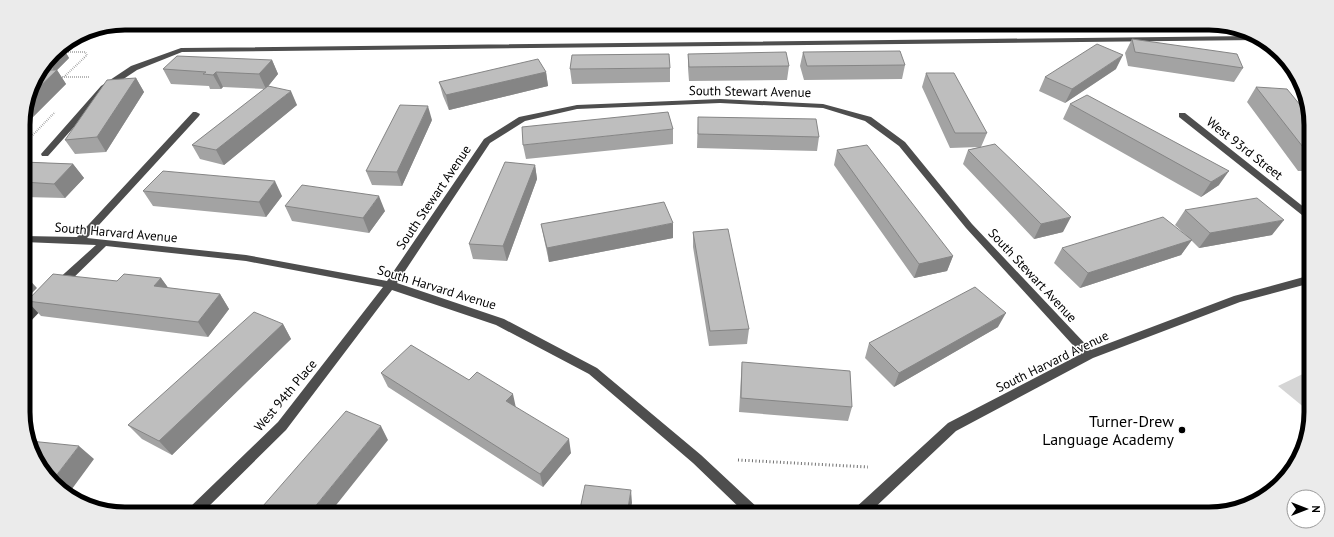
<svg xmlns="http://www.w3.org/2000/svg" width="1334" height="537" viewBox="0 0 1334 537" font-family="'PT Sans',sans-serif">
<rect width="100%" height="100%" fill="#fff"/>
<path fill="#d5d5d5" d="M1311 370V413L1278 386Z"/>
<g fill="none" stroke-linecap="round" stroke-linejoin="round">
<path stroke="#707070" stroke-width="2" stroke-dasharray="0.5 1.5" stroke-linecap="butt" d="M64 52H85L87 55 64 77
M60 77H89
M30 138 55 112"/>
<path stroke="#707070" stroke-width="2.5" stroke-dasharray="1 2" stroke-linecap="butt" d="M23 146 31 137"/>
<path stroke="#707070" stroke-width="3" stroke-dasharray="1 2.5" stroke-linecap="butt" d="M738 460 868 467
M707 514 708 510"/>
<path fill="#4e4e4e" fill-rule="evenodd" d="M1252 36 1257 40 182 52 137 70 107 90 48 156H42L41 154 101 86 131 66 181 48Z
M720 99 823 104 871 117 905 142 972 224 1091 350 1234 296 1311 275V283L1240 302 1093 358 956 431 868 514H851L853 510 948 423 1081 354 966 228 899 146 865 121 823 108 720 103 577 109 525 121 490 143 397 283 504 319 597 368 701 455 760 510 762 514H746L693 463 589 374 496 325 392 290 286 430 201 514H185L187 510 278 422 383 287 246 261 106 246 64 287H56L55 284 56 281 96 245 24 242V236L77 237 193 112H196L200 114 199 116 87 238 246 255 387 281 484 139 519 117 577 105Z
M1179 113H1185L1310 212V220L1307 219 1179 117Z
M44 296 48 297 49 300 48 303 28 324 24 325V314L40 297Z"/>
</g>
<path fill="#a3a3a3" d="M1132 39 1243 68 1234 82 1128 66 1125 53Z
M62 46 69 58 57 70 66 84 23 127V118L33 80 58 49Z
M803 52 905 65 902 79 804 80 800 66Z
M688 54 789 66 787 80 689 81 688 68Z
M272 60 278 74 268 86 297 105 224 165 200 159 192 145 265 89 223 87 221 89H210L209 86 171 84 163 69Z
M670 68V82L572 84 570 69Z
M1116 69 1065 103 1039 91 1045 77Z
M546 72 548 86 449 110 443 96 439 82Z
M926 73 987 133 981 147 1063 232 1034 239 963 164 968 150 979 147 950 148 922 87Z
M136 78 144 92 106 152 75 154 65 140Z
M1256 87 1310 117V171H1298L1247 102Z
M1070 104 1219 185 1201 197 1063 119Z
M698 117 819 137 817 151 697 148Z
M432 120 402 186 372 185 366 171Z
M673 129V144L526 159 523 145Z
M837 150 953 256 947 271 914 278 834 165Z
M23 162 73 164 84 178 65 198 24 197Z
M535 165 537 179 507 261 473 259 469 244Z
M143 191 282 196 266 217 153 206Z
M285 206 385 211 369 233 292 221Z
M1185 210 1272 235 1199 248 1191 240 1181 255 1080 288 1054 263 1062 248 1188 237 1175 225Z
M541 224 673 238 549 262 544 239Z
M693 232 749 329 747 344 709 346 693 247Z
M161 278 168 288 220 294 229 309 208 337 41 316 27 301 117 281Z
M283 324 291 339 172 455 142 439 128 425Z
M998 327 894 387 865 358 869 343Z
M742 362 852 407 848 421 739 412 741 376Z
M381 373 516 407 571 453 543 487 388 387Z"/>
<path fill="#858585" d="M62 46 69 58 57 70 66 84 23 127V118L29 97 55 72 48 61 58 49Z
M1123 55 1116 69 1065 103 1072 89Z
M272 60 278 74 266 89 259 74Z
M216 72 223 87 221 89 213 75Z
M546 72 548 86 449 110 446 95Z
M136 78 144 92 106 152 97 137Z
M291 91 297 105 224 165 216 150Z
M428 106 432 120 402 186 397 172Z
M73 164 84 178 65 198 54 184Z
M535 165 537 179 507 261 503 246Z
M1229 171 1219 185 1201 197 1211 182Z
M275 181 282 196 266 217 259 202Z
M379 196 385 211 369 233 363 218Z
M1071 217 1063 232 1034 239 1041 224Z
M1284 220 1272 235 1199 248 1210 233Z
M673 223V238L549 262 547 248Z
M1192 240 1181 255 1080 288 1088 273Z
M953 256 947 271 914 278 919 264Z
M24 274 37 288 24 301Z
M161 278 172 293 154 286Z
M220 294 229 309 208 337 198 322Z
M1006 313 998 327 894 387 899 373Z
M283 324 291 339 172 455 159 441Z
M513 394 516 408 506 401Z
M381 426 388 440 329 514H309Z
M569 439 571 453 543 487 540 474Z
M79 446 94 459 69 493 52 481Z
M631 490 632 503 630 514H627Z"/>
<path fill="#bebebe" stroke="#858585" d="M1132 39 1237 54 1243 68 1135 52Z
M1097 44 1123 55 1072 89 1045 77Z
M900 51 905 65 807 66 803 52Z
M786 52 789 66 689 67 688 54Z
M669 54 670 68 570 69 572 55Z
M177 56 272 60 259 74 216 72 213 75 203 74 206 72 163 69Z
M538 59 546 72 446 95 439 82Z
M41 70H57L29 97 33 80Z
M926 73H954L987 133H955Z
M136 78 97 137 65 140 107 80Z
M268 86 291 91 216 150 192 145Z
M1256 87 1287 89 1310 117V156Z
M1087 95 1229 171 1211 182 1070 104Z
M400 105 428 106 397 172 366 171Z
M668 112 673 129 523 145 522 127Z
M698 117 816 119 819 137 698 134Z
M995 144 1071 217 1041 224 968 150Z
M867 145 953 256 919 264 837 150Z
M23 162 73 164 54 184 24 182Z
M505 162 535 165 503 246 469 244Z
M163 171 275 181 259 202 143 191Z
M302 185 379 196 363 218 285 206Z
M1257 198 1284 220 1210 233 1185 210Z
M664 202 673 223 547 248 541 224Z
M1163 217 1192 240 1088 273 1062 248Z
M728 229 749 329 710 331 693 232Z
M53 274 117 281 124 274 161 278 154 286 220 294 198 322 27 301Z
M975 287 1006 313 899 373 869 343Z
M254 312 283 324 159 441 128 425Z
M411 345 469 380 477 372 513 394 506 401 569 439 540 474 381 373Z
M742 362 850 371 852 407 741 398Z
M346 411 381 426 309 514H256Z
M30 441 79 446 52 481 48 479Z
M585 485 631 490 627 514H579Z"/>
<circle fill="#000" stroke="#fff" stroke-width="1.5" cx="1182" cy="430" r="4"/>
<g text-anchor="middle" stroke-width="3" stroke-linejoin="round" paint-order="stroke">
<g font-size="13" fill="#000" stroke="#fff">
<text transform="translate(750 91) rotate(1)" y="5">South Stewart Avenue</text>
<text transform="translate(1245 148) rotate(38)" y="5">West 93rd Street</text>
<text transform="translate(433 197) rotate(-56)" y="5">South Stewart Avenue</text>
<text transform="translate(116 232) rotate(5)" y="5">South Harvard Avenue</text>
<text transform="translate(1033 275) rotate(47)" y="5">South Stewart Avenue</text>
<text transform="translate(437 287) rotate(17)" y="5">South Harvard Avenue</text>
<text transform="translate(1052 361) rotate(-26)" y="5">South Harvard Avenue</text>
<text transform="translate(285 395) rotate(-50)" y="5">West 94th Place</text>
</g>
<g font-size="16" fill="#000" stroke="#fff" text-anchor="end">
<text x="1174" y="427">Turner-Drew<tspan x="1174" dy="18">Language Academy</tspan></text>
</g>
</g>
<path d="M0 0H1334V537H0ZM125 30H1209A95 95 0 0 1 1304 125V412A95 95 0 0 1 1209 507H125A95 95 0 0 1 30 412V125A95 95 0 0 1 125 30Z" fill="#ebebeb" fill-rule="evenodd"/>
<path fill="none" stroke="#000" stroke-width="5" d="M125 30H1209A95 95 0 0 1 1304 125V412A95 95 0 0 1 1209 507H125A95 95 0 0 1 30 412V125A95 95 0 0 1 125 30Z"/>
<g transform="translate(1306 509) rotate(90)"><circle r="19" fill="#ffffff" stroke="#999999"/>
<path d="M0-3L7 15L0 10L-7 15Z" fill="#000000"/>
<text y="-6" font-size="11" font-weight="bold" text-anchor="middle" fill="#000000">N</text>
</g>
</svg>
